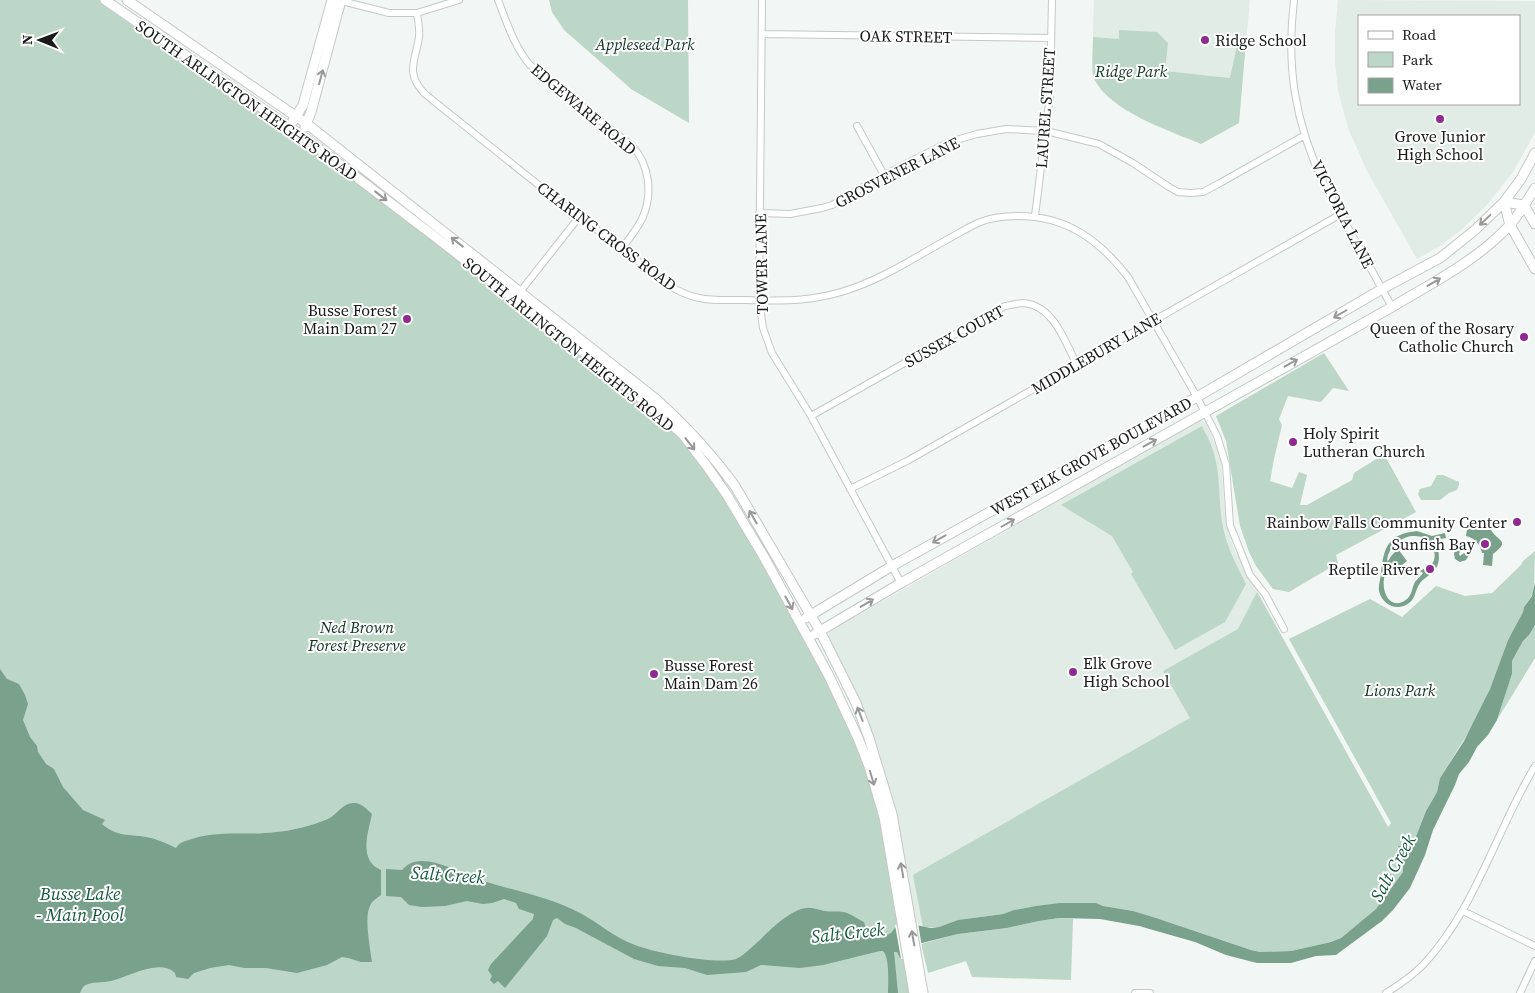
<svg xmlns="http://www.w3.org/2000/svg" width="1535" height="993" viewBox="0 0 1535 993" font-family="'Source Serif 4',serif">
<rect width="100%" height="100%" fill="#f2f6f4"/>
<path fill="#e0ece5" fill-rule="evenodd" d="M1094 0H1250L1246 42 1238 41 1231 78 1164 71 1168 43 1120 30 1119 39 1093 37Z
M1338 0 1535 1V131L1532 138 1513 172 1486 206 1461 230 1440 246 1417 259 1367 171 1350 133 1342 106 1338 91 1335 60V32ZM1359 16H1519V104H1359Z
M1200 420 1206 423 1221 458 1225 516 1232 543 1236 553 1398 846 1220 939 1156 918 1059 903 963 920 931 928 916 925 897 820 885 772 878 748 859 701 828 639 829 633 832 630Z"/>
<path fill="#bcd6c8" d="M0 0H105L229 84 667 420 727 495 847 713 884 817 904 958 914 993H0Z
M549 0H688L689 123 631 89 595 57 564 30 552 12Z
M1119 30 1157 32 1168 43 1165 71 1230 78 1238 41 1246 42 1239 123 1201 144C1168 130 1111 112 1094 79 1091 73 1093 45 1093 37L1119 39Z
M1324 353 1349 391 1333 388 1321 402 1288 396 1279 419 1282 425 1274 459 1270 481 1292 488 1299 472 1307 475 1300 505H1307L1352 480 1354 473 1384 454 1416 512 1336 555 1338 563 1289 592 1273 589 1256 566 1249 552 1240 526 1226 441 1216 416Z
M1202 426C1207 436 1213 447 1215 458 1221 481 1218 504 1223 527 1227 548 1237 566 1246 584L1225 622 1175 650 1131 574 1133 572 1112 536 1061 505Z
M1437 475H1443L1459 482V485L1457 490 1449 493 1440 500H1421L1418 494 1420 489 1431 486Z
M1535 551 1534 592 1524 607 1523 612 1508 640 1490 689 1476 720 1440 778 1437 792 1426 811 1413 844 1406 847 1400 846 1397 847C1402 852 1405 864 1403 872L1376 909 1341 938 1331 942 1291 951 1260 952 1251 950 1156 918 1133 911 1103 906 1096 903H1059L1036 906 1014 910 1003 914 958 920 939 927H923L913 875 1190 718 1163 671 1238 629 1257 592 1388 827 1391 823 1289 639 1370 599 1402 617 1436 586 1465 596 1492 593 1521 565 1523 561Z
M1535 625V658L1497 720 1512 674V661L1523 641 1529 635Z
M1059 918 1073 919 1071 980 972 977 966 961 928 973 921 944 958 934 1007 928 1039 921Z"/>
<path fill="#79a18c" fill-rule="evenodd" d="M1468 523 1482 526 1488 530H1491C1498 542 1511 540 1493 554L1492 566 1483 565 1484 553H1482C1480 544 1475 538 1466 536Z
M1417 531 1432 536 1445 533 1446 538 1436 540C1439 552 1442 564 1432 573 1428 576 1423 579 1420 583 1415 590 1416 598 1409 603 1398 612 1382 605 1379 591 1378 585 1381 579 1381 572 1384 547 1388 534 1417 531ZM1411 536C1416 536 1420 536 1423 538 1433 542 1439 557 1431 565 1428 567 1423 569 1420 571L1423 573C1421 576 1418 578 1415 582 1412 587 1412 595 1407 599 1386 616 1375 578 1392 564L1401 566 1407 561 1398 549 1392 555 1388 561 1387 560C1389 547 1398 539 1411 536Z
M1456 547 1461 549 1459 554 1460 556 1464 553 1469 555 1466 560 1460 562 1455 559 1454 554Z
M1535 583V625L1529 635 1523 641 1512 661V674L1497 720 1488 735 1477 747 1469 762 1459 774 1455 785 1433 830 1425 855 1410 888 1393 910 1382 921 1340 952 1336 955 1316 956 1291 963H1257L1226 955 1195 942 1139 926 1100 919 1059 918 1039 921 1007 928 958 934 914 945 904 958H900L897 952H894L898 993H888C888 983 890 958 883 951H880L823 965 800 968 761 965 746 972 707 975 685 968 658 966 634 959 576 928 565 924 557 918 553 920 547 936 505 988 498 981 494 984 490 980 492 976 488 970 491 964 533 919 534 914 519 909 516 903 504 899 492 903 483 904 467 901 445 906 422 907 409 905 401 897 386 896V869L402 870C405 867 409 863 414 862 432 857 456 871 472 877 507 890 546 895 580 913 599 923 615 938 635 945 655 953 717 965 736 959 742 957 754 945 760 940 771 929 790 910 806 908 813 907 818 910 824 911 831 912 837 911 843 912 850 913 857 919 864 922L867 932 875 936 881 938 891 933 895 928 900 926 910 924 931 928 939 927 958 920 1003 914 1014 910 1036 906 1059 903H1096L1103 906 1133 911 1156 918 1251 950 1260 952 1291 951 1331 942 1341 938 1376 909 1403 872V860L1398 846 1406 847 1413 844 1426 811 1437 792 1440 778 1464 741 1490 689 1508 640 1523 612 1524 607 1532 596Z
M0 669 7 679 19 684 25 695 28 704 23 720 30 737 37 746 38 752 46 764 54 769 63 787 83 810 105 820 102 824C117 837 128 834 146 837 157 839 166 843 176 848 180 842 185 841 192 839 221 830 247 836 276 832 291 831 314 825 328 819 338 814 341 804 353 803 360 802 367 809 372 814 368 833 358 860 381 870V895C377 898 372 901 370 906 364 917 370 948 372 962H361L348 958 342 957 327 965 297 973 266 968H244L229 965 210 968 194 973 188 979 176 977 175 973C159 958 129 977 111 981 103 983 91 981 84 986 82 988 81 991 80 993H0Z"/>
<path fill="#f2f6f4" d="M910 922 918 923 922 947 915 948 911 951 907 958 901 959 895 925Z"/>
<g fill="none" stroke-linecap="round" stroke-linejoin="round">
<g stroke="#c5c9c6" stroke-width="8">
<path id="street" d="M338 0 389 13H417L459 0
M498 0C507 23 514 46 530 65L632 146C650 165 653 195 642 219 637 229 629 239 622 248
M762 0 759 300 763 328 772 353 811 416 901 583
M1294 0C1286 67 1295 123 1324 184L1392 307
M417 13C418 21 420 29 419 37 415 62 405 73 425 94 476 135 527 176 578 216 592 227 607 236 621 247 645 265 668 292 699 298 713 301 729 300 744 300 784 301 817 302 856 287 889 275 919 255 950 238 959 233 969 227 978 223 991 217 1005 216 1018 216 1067 216 1099 240 1128 277L1197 397 1217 436 1226 465 1230 525 1250 575 1265 594 1284 629
M762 34 1051 38
M857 126 884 175
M759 213 790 214 822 208 832 205 884 175 949 142 977 134 1006 129 1046 131 1099 144 1133 163 1169 187 1178 192 1190 193 1203 192 1220 183 1305 135
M1035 216 1050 95 1052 0
M520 292 579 217
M811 416 1005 306C1011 305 1019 303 1024 303 1054 306 1065 342 1077 365
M850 489 907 461 1341 214
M1463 911 1535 946
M1135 993H1150
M1386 993C1399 985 1412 976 1423 965 1475 910 1496 831 1535 766
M1520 993 1535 961"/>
</g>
<g stroke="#c5c9c6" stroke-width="11">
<path id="secondary" d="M105 0 301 135 438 239 622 382 667 420 683 435 706 465 727 495 764 557 829 676 858 738 869 766 884 817 914 993
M127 0 307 124 656 399C686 426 712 454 735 486L820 631 856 703 869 738 892 814 923 993
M293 121 303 105 332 0
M305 127 311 112 341 0
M1535 224 1524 205 1504 202 1510 225 1535 269
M806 618 892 566 1197 397 1382 289 1440 258 1475 230 1504 202 1521 179 1535 153
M815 634 901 583 1392 307C1432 283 1476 261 1509 226 1519 215 1527 201 1535 188"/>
</g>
<use href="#street" stroke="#fff" stroke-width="6"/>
<use href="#secondary" stroke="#fff" stroke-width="9"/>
</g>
<defs><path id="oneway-shaft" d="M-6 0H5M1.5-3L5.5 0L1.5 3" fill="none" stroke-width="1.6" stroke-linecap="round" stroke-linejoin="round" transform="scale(1.25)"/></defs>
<g stroke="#989898">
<use href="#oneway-shaft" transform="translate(321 77) rotate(-75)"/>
<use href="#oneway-shaft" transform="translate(381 196) rotate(38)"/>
<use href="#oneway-shaft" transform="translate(1485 220) rotate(137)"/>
<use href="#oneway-shaft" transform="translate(457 242) rotate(-142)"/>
<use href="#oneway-shaft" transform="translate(1434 282) rotate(-31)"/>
<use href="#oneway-shaft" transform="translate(1340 314) rotate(150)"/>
<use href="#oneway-shaft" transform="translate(1291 363) rotate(-29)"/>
<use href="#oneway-shaft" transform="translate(1150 443) rotate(-29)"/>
<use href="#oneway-shaft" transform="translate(690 444) rotate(52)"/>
<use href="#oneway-shaft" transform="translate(753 517) rotate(-120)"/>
<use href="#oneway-shaft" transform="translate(1008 523) rotate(-30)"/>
<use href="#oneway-shaft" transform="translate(939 539) rotate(151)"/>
<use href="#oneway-shaft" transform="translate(789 603) rotate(61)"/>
<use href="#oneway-shaft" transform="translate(867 603) rotate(-31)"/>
<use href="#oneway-shaft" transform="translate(860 714) rotate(-111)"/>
<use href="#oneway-shaft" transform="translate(872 778) rotate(73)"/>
<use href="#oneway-shaft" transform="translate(902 870) rotate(-100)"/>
<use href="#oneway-shaft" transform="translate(913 938) rotate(-100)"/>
</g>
<g fill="#8f2a90" stroke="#fff" stroke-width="2">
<circle cx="1205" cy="40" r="5"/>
<circle cx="1440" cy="119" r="5"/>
<circle cx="407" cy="319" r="5"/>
<circle cx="1524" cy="337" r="5"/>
<circle cx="1293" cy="442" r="5"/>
<circle cx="1517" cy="522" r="5"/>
<circle cx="1485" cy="544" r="5"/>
<circle cx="1430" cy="569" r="5"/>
<circle cx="1073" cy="672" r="5"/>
<circle cx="654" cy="674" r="5"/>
</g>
<g text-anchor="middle" stroke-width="4" stroke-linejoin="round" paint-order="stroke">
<g font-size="16" fill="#191b1a" stroke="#fff">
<text transform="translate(906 36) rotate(1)" y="6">OAK STREET</text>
<text transform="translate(247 100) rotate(35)" y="6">SOUTH ARLINGTON HEIGHTS ROAD</text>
<text transform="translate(1045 108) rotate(-86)" y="6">LAUREL STREET</text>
<text transform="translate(584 109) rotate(40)" y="6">EDGEWARE ROAD</text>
<text transform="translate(897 172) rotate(-27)" y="6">GROSVENER LANE</text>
<text transform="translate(1343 214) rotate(63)" y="6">VICTORIA LANE</text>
<text transform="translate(607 236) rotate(37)" y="6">CHARING CROSS ROAD</text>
<text transform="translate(761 264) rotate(-91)" y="6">TOWER LANE</text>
<text transform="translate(954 336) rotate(-29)" y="6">SUSSEX COURT</text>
<text transform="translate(569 344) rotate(39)" y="6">SOUTH ARLINGTON HEIGHTS ROAD</text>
<text transform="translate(1096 353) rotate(-30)" y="6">MIDDLEBURY LANE</text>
<text transform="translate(1091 456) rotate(-29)" y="6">WEST ELK GROVE BOULEVARD</text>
</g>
<g font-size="16" fill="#191b1a" stroke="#fff" text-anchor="end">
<text x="1215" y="46" text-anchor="start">Ridge School</text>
<text x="1440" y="142" text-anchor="middle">Grove Junior<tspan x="1440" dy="18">High School</tspan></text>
<text x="397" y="316">Busse Forest<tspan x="397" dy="18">Main Dam 27</tspan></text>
<text x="1514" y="334">Queen of the Rosary<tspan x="1514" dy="18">Catholic Church</tspan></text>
<text x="1303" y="439" text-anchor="start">Holy Spirit<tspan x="1303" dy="18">Lutheran Church</tspan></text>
<text x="1507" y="528">Rainbow Falls Community Center</text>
<text x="1475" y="550">Sunfish Bay</text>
<text x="1420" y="575">Reptile River</text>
<text x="1083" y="669" text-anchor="start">Elk Grove<tspan x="1083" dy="18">High School</tspan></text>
<text x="664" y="671" text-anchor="start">Busse Forest<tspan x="664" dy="18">Main Dam 26</tspan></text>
</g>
<g font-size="16" font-style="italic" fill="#0f3223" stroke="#fff">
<text x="645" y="50">Appleseed Park</text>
<text x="1131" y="77">Ridge Park</text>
<text x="357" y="633">Ned Brown<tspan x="357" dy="18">Forest Preserve</tspan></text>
<text x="1400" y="696">Lions Park</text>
</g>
<g font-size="18" font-style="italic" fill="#135a3e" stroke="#fff">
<text transform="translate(1393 868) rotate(-61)" y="6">Salt Creek</text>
<text transform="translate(448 875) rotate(4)" y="6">Salt Creek</text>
<text x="80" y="900">Busse Lake<tspan x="80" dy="21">- Main Pool</tspan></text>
<text transform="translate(848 933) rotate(-6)" y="6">Salt Creek</text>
</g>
</g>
<rect x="1358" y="15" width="162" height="90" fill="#ffffff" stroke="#a3a4a3"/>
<rect x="1368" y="31" width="25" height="8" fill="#ffffff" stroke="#a3a4a3"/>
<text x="1402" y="40" font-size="15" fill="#191b1a">Road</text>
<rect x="1368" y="52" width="25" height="15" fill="#bcd6c8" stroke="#a3a4a3"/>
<text x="1402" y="65" font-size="15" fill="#191b1a">Park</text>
<rect x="1368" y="78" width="25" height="15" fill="#79a18c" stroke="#a3a4a3"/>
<text x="1402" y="90" font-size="15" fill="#191b1a">Water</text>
<g transform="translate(40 40) rotate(271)" stroke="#ffffff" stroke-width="4" paint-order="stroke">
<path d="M0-4L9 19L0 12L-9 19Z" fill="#191b1a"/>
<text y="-8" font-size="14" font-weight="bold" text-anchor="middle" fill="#191b1a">N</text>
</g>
</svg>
